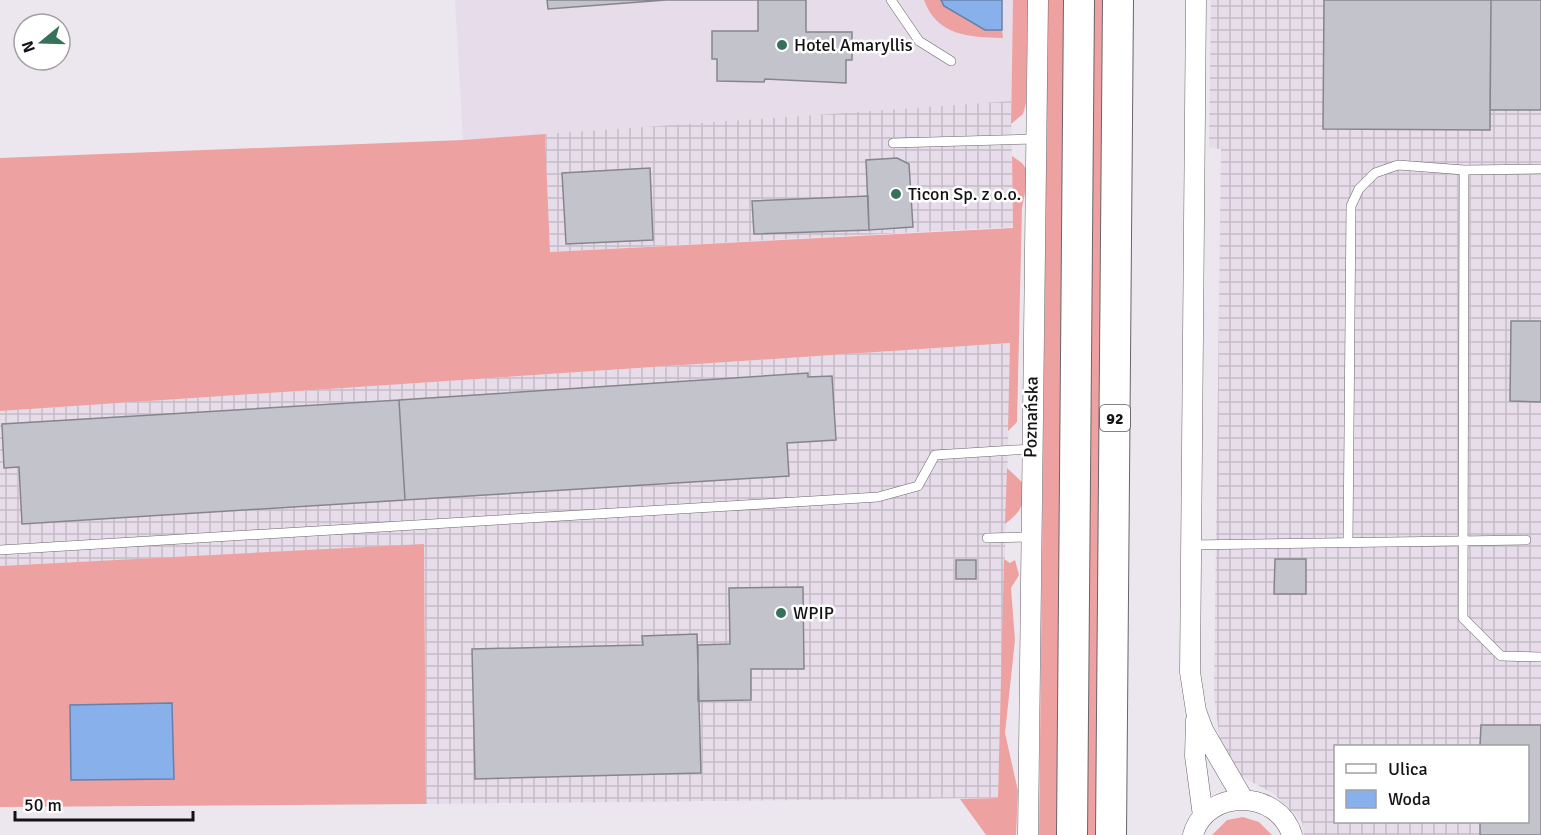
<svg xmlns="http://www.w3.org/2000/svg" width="1541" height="835" viewBox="0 0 1541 835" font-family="Signika,sans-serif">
<defs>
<pattern id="industrial-grid" width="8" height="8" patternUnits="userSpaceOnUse" patternTransform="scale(1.5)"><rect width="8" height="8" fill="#e7dcea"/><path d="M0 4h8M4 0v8" fill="none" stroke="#c5bcc8"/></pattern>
</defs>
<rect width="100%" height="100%" fill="#ece7ee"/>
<path fill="#e7dcea" d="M455 0H1013L1011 101 463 140Z"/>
<path fill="url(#industrial-grid)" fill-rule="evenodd" d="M1211 0H1541V835H1304L1302 822 1274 794 1239 775 1220 741 1214 696 1221 149 1209 148ZM1336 746H1528V822H1336Z
M1011 101 1013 227 550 252 545 134Z
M1011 343 998 798 426 804 424 545 0 566V411Z"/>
<path fill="#eea1a1" d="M924 0H941L944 6 985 30H1002L1003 38C969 37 937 36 924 0Z
M1013 0H1028L1026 103 1023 114 1011 124Z
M1048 0H1066L1060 835H1039Z
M1091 0H1107L1100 835H1084Z
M545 134 550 252 1013 228 1012 156 1022 163 1029 173 1022 208 1017 422 1008 431 1010 343 0 411V158L463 140Z
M1007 468 1023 483C1025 504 1022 511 1005 524Z
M424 544 426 804 0 807V566Z
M1004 559 1010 563 1015 560 1019 575 1011 588 1015 640 1005 733 1018 791 1016 835H986L960 799 998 798Z
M1243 817 1259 822 1272 835H1212L1227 820Z"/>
<path fill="#88b0ea" stroke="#6581aa" stroke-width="1.5" d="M941 0H1002V30H985L944 6Z
M172 703 174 779 71 780 70 705Z"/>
<path fill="#c3c3cb" stroke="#86858d" stroke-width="1.5" d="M547 0H758H666L548 9Z
M758 0H806V32H852V60H846V83L765 79 764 82 717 81V59H712V31H758Z
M1324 0H1491L1490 130 1323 129Z
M1491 0H1541V110H1490Z
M897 158 909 164 913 227 869 230 866 160Z
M650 168 653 240 566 244 562 173Z
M868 196 869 230 754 234 752 201Z
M1511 321H1541V402L1510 401Z
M808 373V377L832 376 836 440 787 443 789 476 405 500 399 400Z
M399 400 405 500 22 524 19 467 4 468 2 424Z
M1275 559H1306V594H1274Z
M956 560H976V579H956Z
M803 587 804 669H751V700L698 701V645L730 644 729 588Z
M697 634 701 773 475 779 472 649 643 645 642 636Z
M1481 725H1541V835H1480V822H1528V746H1480Z"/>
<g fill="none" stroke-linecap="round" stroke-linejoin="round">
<g stroke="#69646a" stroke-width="10">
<path id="lane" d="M891 0 919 41 951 61
M893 143 1037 139
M1464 170 1463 618 1501 656 1541 657
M987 538 1030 537
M1348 543 1351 206 1359 189 1375 173 1398 165 1464 170 1541 169
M1190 545 1526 540
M0 550 878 497 918 486 935 455 1031 449"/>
</g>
<g stroke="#69646a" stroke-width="21">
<path id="street" d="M1196 0 1190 672 1196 711 1203 730 1243 799
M1196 720 1195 756 1203 816
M1028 835 1038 0
M1193 835C1206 788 1278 789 1292 835"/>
</g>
<g stroke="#69646a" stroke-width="32">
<path id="primary" d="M1072 835 1079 0
M1111 835 1118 0"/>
</g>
<use href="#lane" stroke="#fff" stroke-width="9"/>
<use href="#street" stroke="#fff" stroke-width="20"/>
<use href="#primary" stroke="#fff" stroke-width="30"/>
</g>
<g fill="#37715b" stroke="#fff" stroke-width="2">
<circle cx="782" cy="45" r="6"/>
<circle cx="896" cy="194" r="6"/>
<circle cx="781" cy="613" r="6"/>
</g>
<g text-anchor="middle" stroke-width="5" stroke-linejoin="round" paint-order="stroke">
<rect fill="#fff" stroke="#5a595b" stroke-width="1.5" x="1100" y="405" width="30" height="26" rx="4.5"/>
<g font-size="16" font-weight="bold" fill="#141215">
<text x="1115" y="424">92</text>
</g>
<g font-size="18" fill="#141215" stroke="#fff" text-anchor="start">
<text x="794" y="51">Hotel Amaryllis</text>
<text x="908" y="200">Ticon Sp. z o.o.</text>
<text x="793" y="619">WPIP</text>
</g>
<g font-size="18" fill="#141215" stroke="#fff">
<text transform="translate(1031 417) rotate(-89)" y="6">Poznańska</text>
</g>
</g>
<rect x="1334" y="745" width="195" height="78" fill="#ffffff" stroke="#a1a0a1" stroke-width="1.5"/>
<rect x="1346" y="764" width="30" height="9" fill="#ffffff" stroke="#a1a0a1" stroke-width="1.5"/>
<text x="1388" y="775" font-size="18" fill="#141215">Ulica</text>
<rect x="1346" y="790" width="30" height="18" fill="#88b0ea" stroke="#a1a0a1" stroke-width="1.5"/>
<text x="1388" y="805" font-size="18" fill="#141215">Woda</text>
<g transform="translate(42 42) rotate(251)"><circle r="28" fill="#ffffff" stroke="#a1a0a1" stroke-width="1.5"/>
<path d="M0-4.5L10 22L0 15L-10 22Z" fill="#37715b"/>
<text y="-9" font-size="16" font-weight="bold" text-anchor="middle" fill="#141215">N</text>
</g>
<path d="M15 811v9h178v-9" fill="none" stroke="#141215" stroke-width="3"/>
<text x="24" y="811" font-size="18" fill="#141215" stroke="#ffffff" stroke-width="4.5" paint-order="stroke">50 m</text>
</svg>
